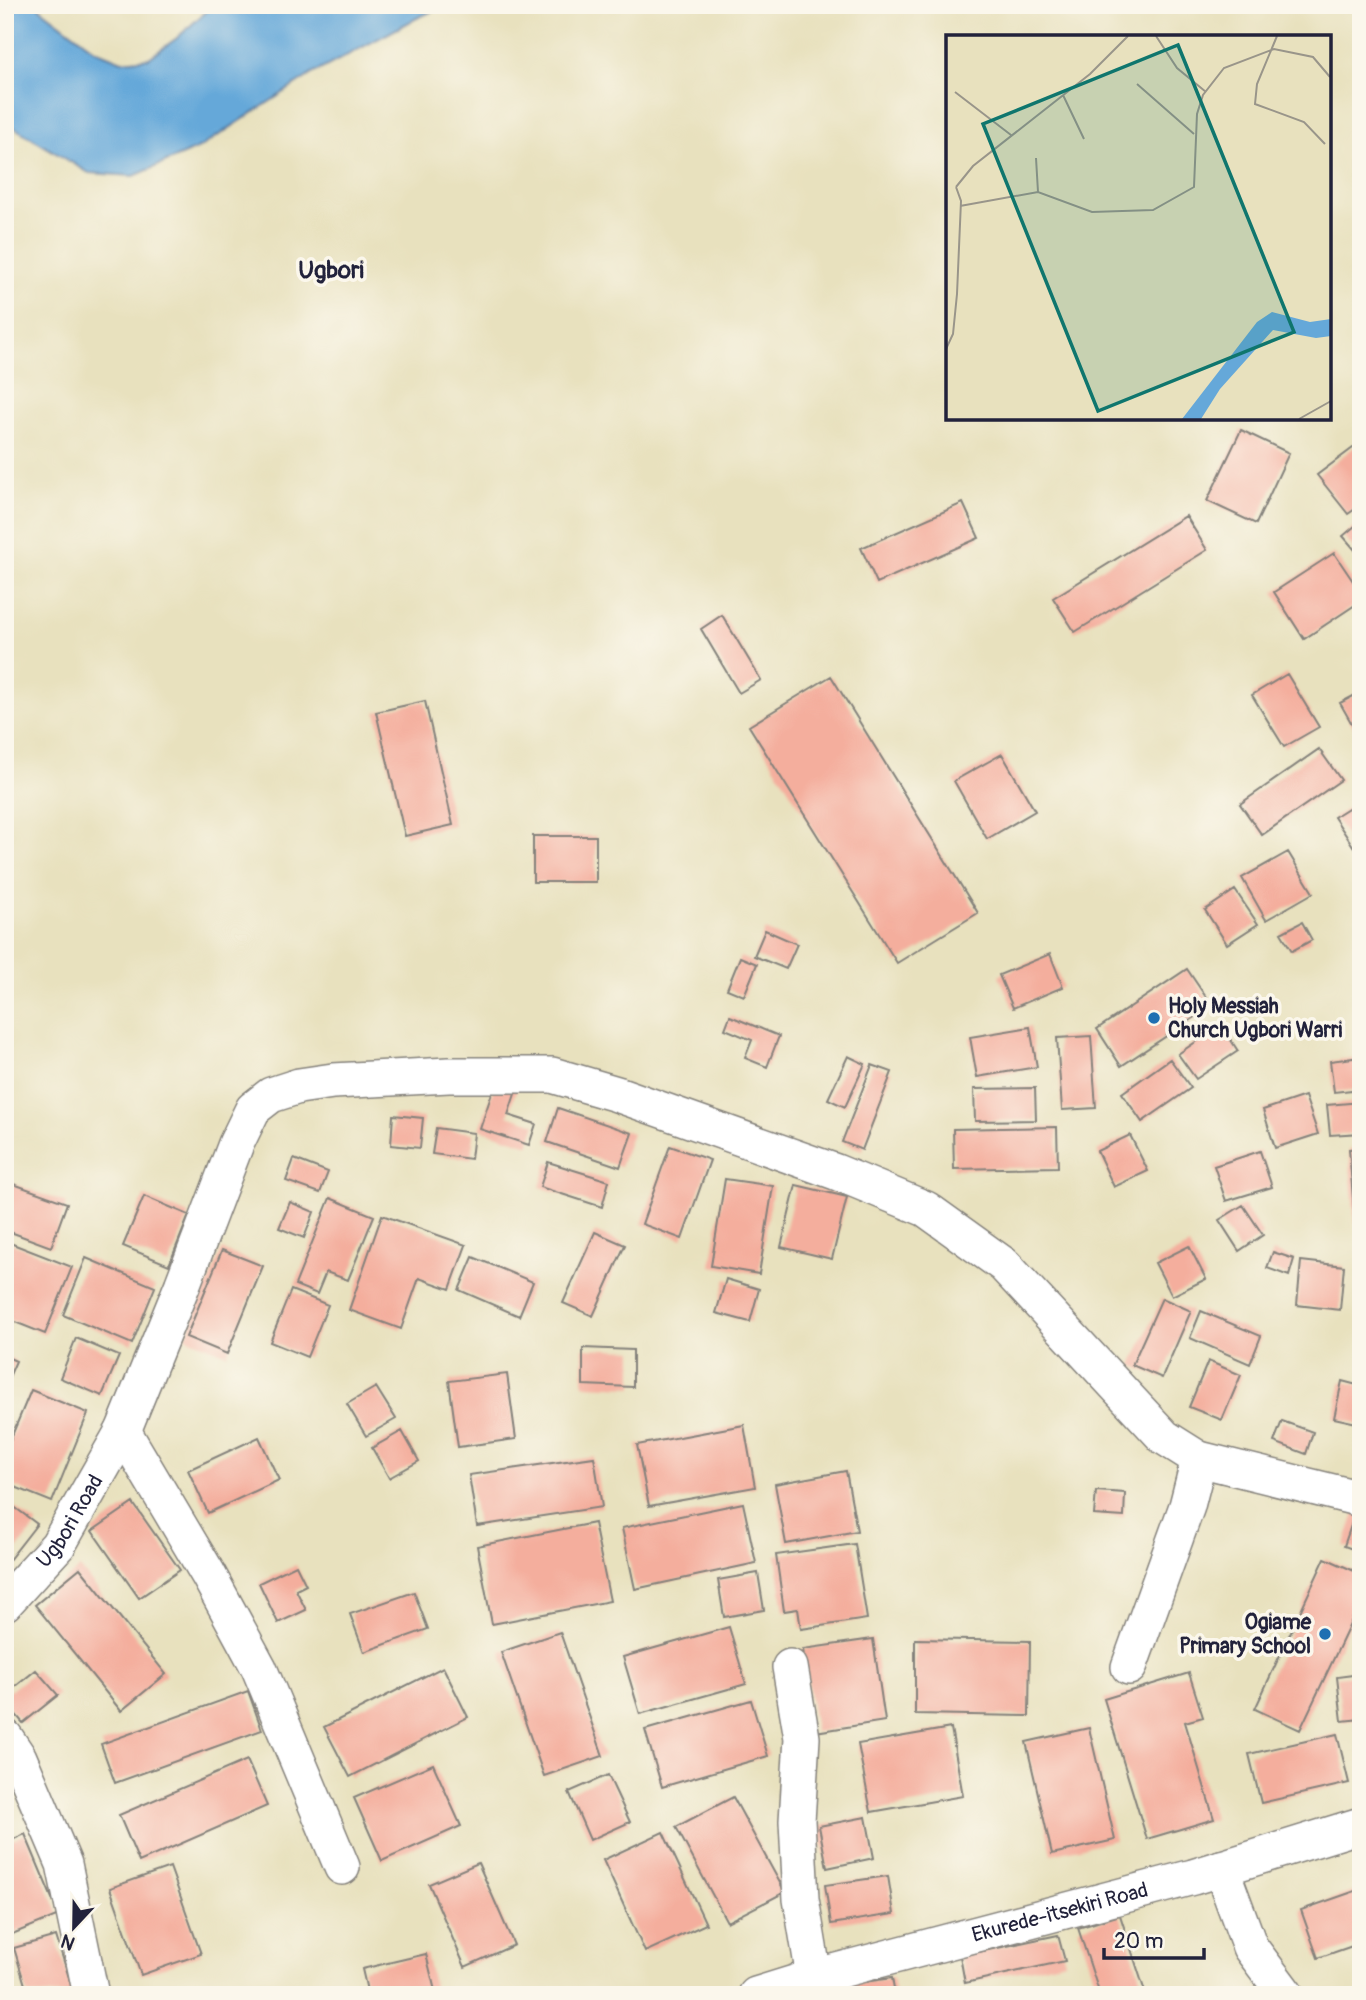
<svg xmlns="http://www.w3.org/2000/svg" width="1366" height="2000" viewBox="0 0 1366 2000" font-family="Pangolin,sans-serif">
<rect width="100%" height="100%" fill="#fbf7ec"/>
<filter id="ink" filterUnits="userSpaceOnUse"><feTurbulence type="fractalNoise" baseFrequency=".0143" numOctaves="2"/><feDisplacementMap in="SourceGraphic" scale="14" xChannelSelector="R" yChannelSelector="G"/><feConvolveMatrix kernelMatrix="1 2 1 2 8 2 1 2 1" color-interpolation-filters="sRGB"/></filter>
<filter id="wash" filterUnits="userSpaceOnUse"><feTurbulence type="fractalNoise" baseFrequency=".00686" numOctaves="4" result="noise"/><feDisplacementMap in="SourceGraphic" scale="28" xChannelSelector="R" yChannelSelector="G"/><feGaussianBlur stdDeviation="1.57" result="paint"/><feColorMatrix in="noise" values="0 0 0 0 0 0 0 0 0 0 0 0 0 0 0 0 0 1.4 0 .05"/><feComposite in="paint" operator="in"/></filter>
<g filter="url(#wash)">
<rect width="100%" height="100%" fill="#e8e1be"/>
<path fill="#65a8d9" stroke="#44658a" stroke-width="2" d="M5 5H36L95 50 122 61 149 58 177 38 213 5H446L415 19 312 74 199 148 134 176 89 173 5 122Z"/>
<g id="blocks">
<path fill="#f4ae9d" d="M1241 430 1289 453 1256 524 1207 501Z
M1361 442V505L1348 514 1317 475Z
M963 503 979 538 877 583 861 548Z
M1186 516 1207 550 1075 632 1053 598Z
M1361 521V557L1343 536Z
M1334 553 1361 593V601L1304 639 1274 592Z
M722 615 761 680 739 693 701 629Z
M1287 674 1319 727 1284 747 1252 695Z
M831 676 978 913 897 963 749 726Z
M1361 692V740L1340 703Z
M425 701 453 825 405 836 376 712Z
M1319 749 1341 780 1262 835 1240 804Z
M1002 754 1035 811 987 839 954 781Z
M1361 800V858L1334 817Z
M533 836H596V882H533Z
M1288 852 1313 893 1266 920 1242 878Z
M1235 890 1258 924 1227 944 1205 910Z
M1302 922 1312 940 1292 951 1281 933Z
M765 930 797 944 786 969 754 956Z
M1050 954 1063 987 1013 1008 999 975Z
M740 957 757 964 744 996 727 989Z
M1187 969 1212 1006 1121 1066 1097 1029Z
M730 1016 779 1036 767 1067 745 1058 752 1040 725 1029Z
M1221 1025 1238 1051 1196 1079 1178 1054Z
M1030 1027 1037 1067 977 1077 970 1037Z
M1091 1036 1096 1108 1062 1110 1057 1038Z
M848 1056 865 1064 845 1107 828 1099Z
M1361 1057V1089L1334 1092 1330 1061Z
M1170 1059 1191 1088 1142 1122 1122 1093Z
M872 1065 892 1072 862 1150 842 1142Z
M496 1081 517 1088 508 1115 536 1124 529 1145 480 1129Z
M1035 1088 1036 1120 975 1121 974 1089Z
M1305 1096 1318 1134 1275 1148 1263 1110Z
M1361 1102V1133L1330 1135 1327 1105Z
M558 1108 632 1133 620 1167 547 1142Z
M393 1115 423 1118 420 1148 391 1145Z
M1057 1127 1058 1167 954 1169 953 1129Z
M436 1128 474 1133 471 1159 432 1154Z
M1130 1135 1148 1171 1114 1187 1097 1151Z
M670 1146 710 1160 682 1239 642 1224Z
M1361 1148V1222L1355 1223 1349 1149Z
M1260 1151 1272 1187 1226 1201 1214 1166Z
M294 1159 328 1172 320 1193 286 1181Z
M548 1162 609 1181 602 1207 540 1187Z
M725 1179 773 1186 759 1274 711 1266Z
M5 1181 67 1203 51 1247 5 1230Z
M796 1185 847 1197 832 1259 781 1247Z
M144 1196 189 1215 169 1265 123 1246Z
M330 1198 374 1216 348 1280 326 1272 317 1294 295 1285Z
M290 1202 314 1212 304 1238 279 1228Z
M1243 1205 1263 1235 1239 1251 1219 1220Z
M382 1215 466 1245 450 1289 419 1278 401 1329 349 1310Z
M595 1232 625 1245 593 1316 563 1303Z
M5 1241 72 1267 45 1334 5 1318Z
M1189 1246 1206 1279 1172 1296 1155 1263Z
M222 1250 263 1266 227 1354 186 1337Z
M1273 1252 1294 1259 1289 1276 1267 1268Z
M473 1257 533 1282 519 1316 459 1290Z
M86 1258 155 1287 132 1344 63 1315Z
M1301 1261 1344 1266 1340 1310 1297 1305Z
M726 1279 759 1289 750 1322 716 1313Z
M291 1290 328 1305 307 1357 270 1342Z
M1162 1298 1191 1311 1162 1378 1132 1365Z
M1201 1311 1261 1336 1250 1364 1190 1338Z
M76 1338 119 1356 102 1396 60 1378Z
M583 1348 633 1350V1387L583 1385Z
M5 1356 16 1361 5 1386Z
M1208 1361 1241 1375 1222 1420 1189 1407Z
M507 1374 516 1439 458 1447 449 1381Z
M1342 1381 1361 1386V1424L1334 1418Z
M376 1387 396 1419 366 1436 347 1404Z
M31 1390 88 1413 52 1502 5 1483V1452Z
M1282 1421 1313 1432 1306 1454 1274 1442Z
M744 1425 755 1487 649 1506 637 1445Z
M402 1431 419 1461 389 1478 372 1448Z
M259 1437 279 1480 208 1513 188 1470Z
M594 1457 602 1507 477 1526 469 1475Z
M846 1471 857 1531 786 1544 775 1484Z
M1096 1491 1125 1493 1124 1517 1094 1515Z
M5 1500 37 1524 5 1565Z
M133 1503 180 1570 139 1598 92 1531Z
M743 1503 756 1563 635 1589 622 1528Z
M1358 1505 1361 1506V1552L1344 1546Z
M594 1523 610 1601 492 1624 477 1546Z
M855 1544 867 1619 801 1629 798 1609 784 1611 776 1555Z
M1325 1558 1361 1574V1601L1300 1730 1255 1709Z
M296 1565 306 1585 296 1590 306 1610 278 1623 259 1583Z
M80 1568 166 1674 121 1711 35 1605Z
M758 1573 764 1610 724 1617 718 1580Z
M414 1592 428 1629 364 1652 350 1614Z
M729 1627 746 1684 640 1714 623 1657Z
M560 1632 603 1756 544 1776 501 1652Z
M873 1639 885 1721 815 1732 803 1649Z
M915 1639 1030 1641 1029 1716 915 1714Z
M443 1667 468 1717 350 1777 324 1727Z
M36 1670 58 1695 23 1723 5 1702V1695Z
M1189 1673 1203 1717 1185 1722 1214 1819 1147 1839 1104 1699Z
M1361 1674V1719L1342 1721 1337 1677Z
M248 1691 262 1730 115 1783 101 1744Z
M751 1700 768 1756 662 1787 645 1730Z
M951 1728 963 1796 871 1812 858 1744Z
M1089 1728 1115 1840 1052 1854 1026 1742Z
M1337 1734 1349 1783 1261 1803 1249 1754Z
M247 1760 267 1806 139 1862 119 1815Z
M433 1764 461 1826 382 1861 354 1798Z
M608 1775 630 1822 590 1840 569 1792Z
M733 1797 785 1892 727 1922 676 1827Z
M866 1817 874 1858 827 1868 819 1826Z
M663 1832 706 1924 645 1952 603 1860Z
M25 1834 59 1915 5 1937V1843Z
M478 1863 514 1945 465 1967 429 1884Z
M170 1867 201 1954 141 1975 110 1888Z
M888 1876 894 1914 831 1924 825 1885Z
M1361 1889V1943L1318 1958 1301 1910Z
M1120 1915 1146 1995H1100L1078 1928Z
M1058 1935 1065 1961 965 1983 960 1956Z
M56 1936 74 1994 28 1995 14 1948Z
M426 1954 436 1995H368L362 1969Z
M892 1978 895 1995H822V1988Z"/>
</g>
</g>
<g filter="url(#ink)">
<use href="#blocks" fill-opacity="0" stroke="#85827c" stroke-width="2"/>
<g fill="none" stroke-linecap="round" stroke-linejoin="round">
<g stroke="#85827c" stroke-width="38">
<g id="minor">
<path d="M123 1431 208 1574 259 1668 342 1867"/>
<path id="s1" d="M5 1603 58 1545 123 1431 182 1286 236 1144 253 1109 271 1095 299 1086 333 1081 449 1075H552L617 1094 836 1172 926 1209 1004 1265 1164 1437 1199 1459 1361 1499"/>
<path d="M790 1667 802 1738 797 1821 801 1899 814 1977"/>
<path d="M1129 1667 1187 1506 1199 1459"/>
<path d="M5 1737 19 1758 64 1864 91 1995"/>
<path d="M1221 1868 1250 1947 1286 1995"/>
<path id="s2" d="M756 1995 814 1977 1193 1877 1361 1825"/>
</g>
</g>
<use href="#minor" stroke="#fff" stroke-width="35"/>
</g>
</g>
<g fill="#1f6fb2" stroke="#fbf7ec" stroke-width="2.5">
<circle cx="1154" cy="1018" r="7"/>
<circle cx="1325" cy="1634" r="7"/>
</g>
<g text-anchor="middle" stroke-width="7" stroke-linejoin="round" paint-order="stroke">
<g font-size="21" font-weight="bold" fill="#22223b" stroke="#fbf7ec" text-anchor="start">
<text x="1168" y="1013">Holy Messiah<tspan x="1168" dy="24">Church Ugbori Warri</tspan></text>
<text x="1311" y="1629" text-anchor="end">Ogiame<tspan x="1311" dy="24">Primary School</tspan></text>
</g>
<g font-size="21" fill="#22223b" stroke="#fbf7ec">
<text dy="7" stroke="none"><textPath href="#s1" startOffset="105">Ugbori Road</textPath></text>
<text dy="7" stroke="none"><textPath href="#s2" startOffset="315">Ekurede-itsekiri Road</textPath></text>
</g>
<g font-size="24" font-weight="bold" fill="#22223b" stroke="#fbf7ec">
<text x="331" y="278">Ugbori</text>
</g>
</g>
<g transform="translate(946 35)">
<rect width="385" height="385" fill="#e8e1be"/>
<path d="M326 277 364 287 385 284V301L370 303 327 295 274 354 255 384H236L311 287Z" fill="#65a8d9"/>
<path fill="none" stroke="#99958a" stroke-width="2" d="M210 1 231 33 260 57M331 1 311 49 309 69 358 87 379 109M191 49 248 99M9 57 65 100M117 60 138 104M90 123 92 157M10 152 27 131 144 39 182 1M14 171 92 157 146 177 207 175 248 152 251 79 257 60 278 33 328 14 367 22 384 42M0 314 7 299 11 259 15 166 10 152M353 384 385 366"/>
<path fill="#0f766e" fill-opacity="0.15" stroke="#0f766e" stroke-width="3.5" d="M232 10 348 297 152 376 37 89Z"/>
<rect width="385" height="385" fill="none" stroke="#22223b" stroke-width="3.5"/>
</g>
<rect width="1366" height="2000" fill="none" stroke="#fbf7ec" stroke-width="28"/>
<g transform="translate(74 1927) rotate(202)" stroke="#fbf7ec" stroke-width="5" paint-order="stroke">
<path d="M0-5L12 26L0 18L-12 26Z" fill="#22223b"/>
<text y="-10" font-size="19" font-weight="bold" text-anchor="middle" fill="#22223b">N</text>
</g>
<path d="M1104 1948v10h100v-10" fill="none" stroke="#22223b" stroke-width="3.5"/>
<text x="1114" y="1948" font-size="21" fill="#22223b" stroke="#fbf7ec" stroke-width="5" paint-order="stroke">20 m</text>
</svg>
